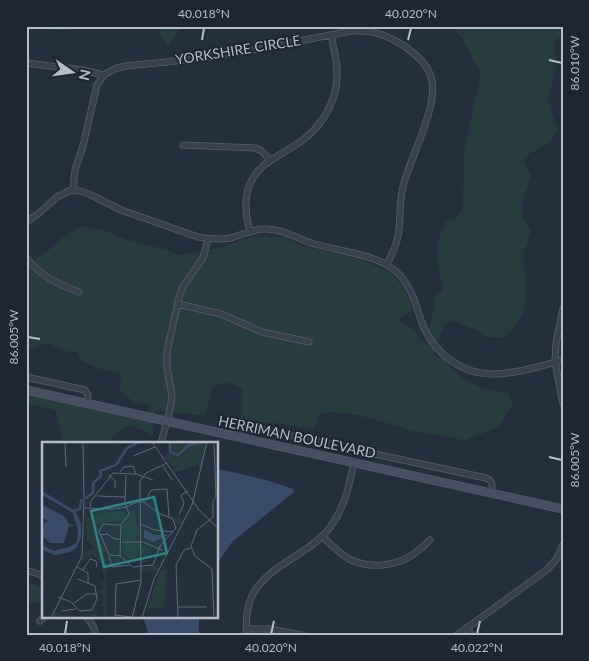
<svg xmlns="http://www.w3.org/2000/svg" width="589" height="661" viewBox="0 0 589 661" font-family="Lato,sans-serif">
<rect width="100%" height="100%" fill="#242f3e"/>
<path fill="#263c3f" d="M34 26H82C66 33 50 30 34 26Z
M156 26H198L178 30 168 47Z
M449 26H563V36L554 41 557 63 548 99 552 113 558 130 549 143 525 156 524 162 531 176C525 198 514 209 531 230L523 255 526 286 525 305 522 317 505 338 488 337 477 330 452 320 445 324 433 355 444 359 456 374 462 378 481 388 508 393 513 403 499 426 489 431 464 440 417 432 358 415 331 412 318 415 314 430 282 424 251 421 240 419 242 414V388L226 382 213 386 205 416 155 410 153 435 130 425 117 433 107 443H61L60 427 55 410 33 405H26V395L141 419 151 406 133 402 120 390 121 374 97 368 81 361 78 352 63 351 48 343 26 351V265L50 249 66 235 82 226 106 231 130 241 155 247 180 255 220 248 244 239 258 237H286L298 245 357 258 390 272 405 289 412 309 398 321 409 326 425 344 435 306 434 296 441 293 443 286 438 267 436 248 441 231 447 221 456 218 463 209 464 151 481 74 462 37Z
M26 582 40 587 44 590V599L41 603H26Z"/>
<path fill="#394c67" d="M218 469C243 474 269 480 293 489L294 492 232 542 218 562Z
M143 617H199V635H149Z"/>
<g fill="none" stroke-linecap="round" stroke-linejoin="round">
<g stroke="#565f6c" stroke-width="7">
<path id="street" d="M26 63 83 70 104 75
M183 145 255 148 262 151 270 160
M73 191 75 170 83 146 97 85 104 75 109 72 117 68 126 66 186 60 238 53 351 31C371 29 387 35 404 46 417 55 429 65 432 81 434 89 432 96 431 104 425 132 412 156 404 183 399 198 401 213 399 229 398 242 393 253 387 264
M26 222 38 214 57 197 69 191 76 190 89 194 121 210 198 237C209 239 220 240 231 238 242 235 253 229 264 229 281 228 296 238 311 243 334 250 366 253 387 265 406 275 413 295 419 314 429 349 458 375 496 374 518 373 541 366 563 360
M250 231C242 203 244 178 271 160 282 153 294 147 304 139 319 127 330 111 335 92 340 73 335 53 331 35
M26 257C41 277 56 283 79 292
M178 304 221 314 262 332 309 342
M563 309 556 343 555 362 563 404
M26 377 85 390 88 395 87 404
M237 436 240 428 246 426 486 478C493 481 493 486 491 493
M161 443 170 410 172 395 167 368V351L180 294 184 285 203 258 208 239
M322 536C330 544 339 553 349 559 369 569 397 567 415 553 421 549 425 545 430 540
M26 570 44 576
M87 617 94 628 96 635
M40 621 44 617
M467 627 472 635
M246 629H269L302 635
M247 635C246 626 246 617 248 608 256 568 304 559 328 530 344 510 349 487 354 462
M457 635 548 569 557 558 563 545"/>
</g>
<g stroke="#565f6c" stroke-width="9">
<path id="secondary" d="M26 390 563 509"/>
</g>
<use href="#street" stroke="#38414e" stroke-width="5.5"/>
<use href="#secondary" stroke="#465061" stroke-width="8"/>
</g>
<path fill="none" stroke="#b4bcc9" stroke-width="2" d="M202 40 204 28M408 40 411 28M549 60 562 63M28 337 40 339M549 457 562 460M65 634 67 621M271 634 274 621M477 634 480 621"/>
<g text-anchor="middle" stroke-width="4" stroke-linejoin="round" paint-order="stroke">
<g font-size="14" fill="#b4bcc9" stroke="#1d2633">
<text transform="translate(238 50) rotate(-9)" y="5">YORKSHIRE CIRCLE</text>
<text transform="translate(297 437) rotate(12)" y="5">HERRIMAN BOULEVARD</text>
</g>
</g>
<g transform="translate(42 442)">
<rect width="176" height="176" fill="#242f3e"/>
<path d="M125 0H164L158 32 156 23 134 30 132 27 137 24 131 25 122 14 128 10ZM43 67 46 76 53 71 80 69 86 76 88 69H92L97 92 93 96 106 109 100 111V118L109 119 100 121 102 126 116 123 121 114 117 109 123 112 139 82H135L132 77 136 74 142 77 114 129 99 130 97 104 93 119 82 113 79 86 85 78 55 81 53 90 63 108 61 112 67 130H64L65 176 61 175 62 165 58 164 63 156 58 151 62 144 57 141 63 140 59 121 50 111 38 122 42 111 52 105 45 99ZM125 128 122 166H105L118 129ZM15 169 19 173 46 174 54 171 56 174 10 176Z" fill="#263c3f"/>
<path d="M0 49 33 69 39 81V95L35 105 28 110 13 113 0 108V103L12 109 30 104 35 100 36 88 31 71 0 53ZM0 63 22 74 27 82 34 83 27 84 22 101H8L0 93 3 80 7 79 0 76ZM102 87 112 93H127L111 100 102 96Z" fill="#394c67"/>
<path fill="none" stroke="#394c67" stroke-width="2.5" d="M128 0V10L136 13 147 3 162 0M31 69 38 67 39 59 51 51V41L59 34 58 29 74 23 85 6 97 0"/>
<path fill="none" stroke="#5e6776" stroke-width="1" d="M23 0 24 25M41 0 42 55M110 0 157 68 177 87M172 0 174 55 171 59V75L155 88 149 104 153 114 170 127 172 176M91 14 113 5M121 24 130 38M78 30 82 25 91 24 94 32M67 33 73 39V46M55 54 83 55M103 60 109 48 125 47 127 75M48 65 49 59 71 31 94 32 111 38M42 66 71 67 84 65 95 60H102L116 71 131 77 134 86 118 104 111 123 91 125 78 114 79 83 87 72 86 69V68L84 65V64L83 59 84 33M137 73 142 61 139 53 146 49M98 82 113 88 131 90M58 93 65 92 73 97H79M80 100H101L120 108M67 114 70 125 88 123M79 114 67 113 57 89 61 82 79 83M35 125 46 131V142M41 128 48 117 54 119 55 125M16 155 29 160 38 169 50 168 55 157 53 144 36 137M31 162 44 152H55M136 165H165M19 169 34 167M73 173 90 175M9 176 40 114 42 59M73 176 74 142 99 138M90 176 99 140 98 39 104 31 125 21M100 176 112 137 150 63 165 0M136 176 134 123 142 108 149 106"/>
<path fill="#308480" fill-opacity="0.15" stroke="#308480" stroke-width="2.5" d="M112 55 125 111 62 125 49 69Z"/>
<rect width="176" height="176" fill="none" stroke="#b4bcc9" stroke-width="2.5"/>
</g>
<rect width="589" height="661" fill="none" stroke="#1d2633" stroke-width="55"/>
<g transform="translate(72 72) rotate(103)" stroke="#1d2633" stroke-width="4" paint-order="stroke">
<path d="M0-4L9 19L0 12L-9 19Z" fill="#b4bcc9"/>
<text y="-8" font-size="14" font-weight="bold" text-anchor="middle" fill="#b4bcc9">N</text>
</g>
<rect x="28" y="28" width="534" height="606" fill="none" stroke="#b4bcc9" stroke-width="2"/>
<g font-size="12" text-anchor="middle" fill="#b4bcc9">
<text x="204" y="18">40.018°N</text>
<text x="411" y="18">40.020°N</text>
<text transform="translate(575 63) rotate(-90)" y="4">86.010°W</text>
<text transform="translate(14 337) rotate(-90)" y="4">86.005°W</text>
<text transform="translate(575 460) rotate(-90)" y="4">86.005°W</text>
<text x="65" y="652">40.018°N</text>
<text x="271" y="652">40.020°N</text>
<text x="477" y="652">40.022°N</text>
</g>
</svg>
